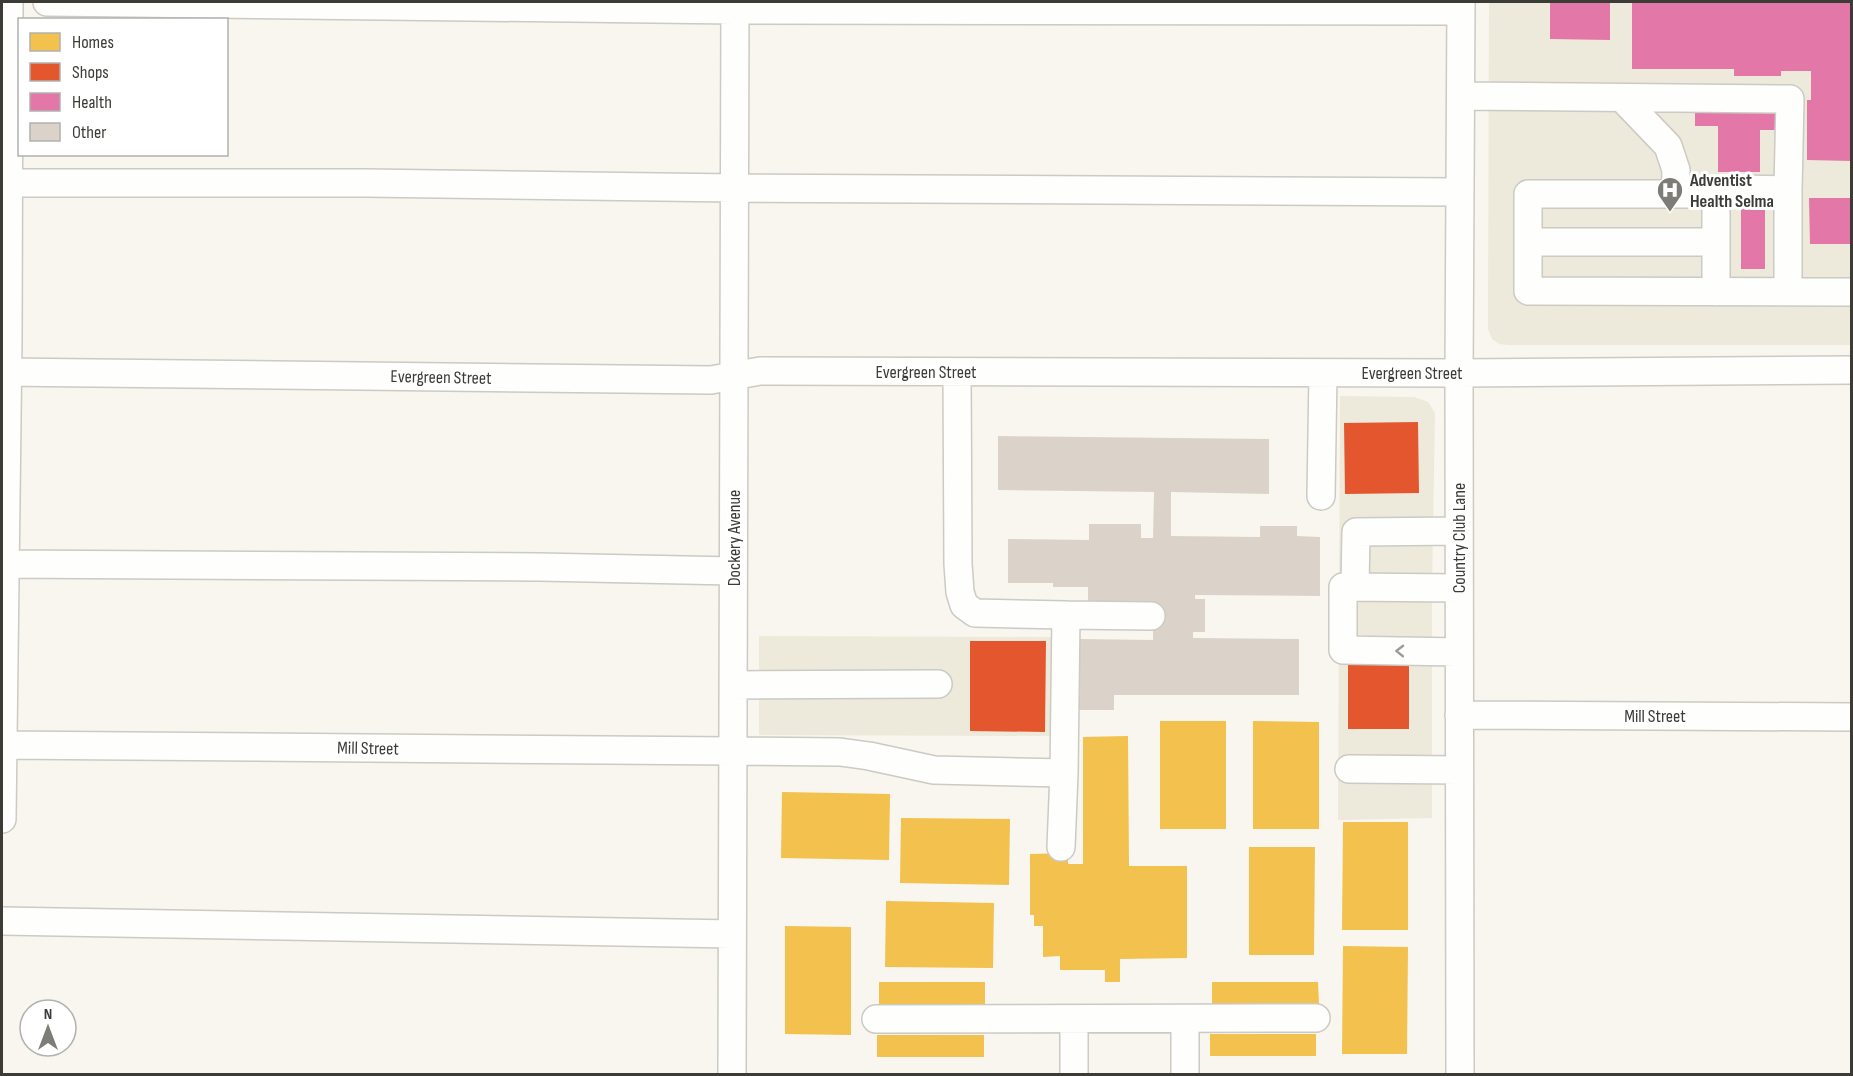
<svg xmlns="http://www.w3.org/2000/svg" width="1853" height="1076" viewBox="0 0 1853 1076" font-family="'Sofia Sans Condensed',sans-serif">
<rect width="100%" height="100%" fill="#f8f6ee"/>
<path fill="#ede9db" d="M1489 2H1851V345H1508L1499 344 1492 339 1488 329Z
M1340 396 1414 397 1428 402 1435 413 1432 588V818L1338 820Z
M759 636 1054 637 1053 736 759 735Z"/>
<path fill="#f2c14e" d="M1160 721H1226V829H1160Z
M1253 721 1319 722V829H1253Z
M1128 736 1129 866H1187V958L1120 959V982H1105V970H1060V956L1043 957V926H1034V915H1030V854L1068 853V864H1083V737Z
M782 792 890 794 889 860 781 858Z
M901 818 1010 819 1009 885 900 883Z
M1343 822H1408V930H1342Z
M1249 847H1315L1314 955H1249Z
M886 901 994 903 993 968 885 967Z
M785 926 851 927V1035L785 1034Z
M1343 946 1408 947 1407 1054H1342Z
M879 982H985V1004H879Z
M1212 982H1318L1319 1004H1212Z
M1210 1034H1316V1056H1210Z
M877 1035H984V1057H877Z"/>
<path fill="#e4572e" d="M1418 422 1419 493 1345 494 1344 423Z
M970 641H1046L1045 732 970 731Z
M1348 663H1409V729H1348Z"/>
<path fill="#e377a8" d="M1550 2H1610V40L1550 39Z
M1632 2H1852V161L1807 160V100H1811V71H1781V76H1734V69H1632Z
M1783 110V130H1760V172H1718V126H1695V111Z
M1741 195H1765V269H1741Z
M1809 198H1852V244H1810Z"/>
<path fill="#dbd3c9" d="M998 436 1269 439V494L1171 492V536L1260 537V526H1297V536L1320 537V596L1195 595V599H1205V632H1193V638L1299 639V695H1114V710H1078L1079 639 1153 640V606H1088V587H1053V583H1008V539L1089 540V524H1141V538H1153L1154 492 998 490Z"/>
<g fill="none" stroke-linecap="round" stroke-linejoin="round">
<g stroke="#cbcac4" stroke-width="30">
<path id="minor" d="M47 2 735 10 1461 11
M1461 96 1790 99 1788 190 1735 189 1716 194H1528V291L1852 292
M1622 98 1668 146 1676 170 1675 194
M2 183H366L734 188 1460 192
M1788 190V291
M1716 194V292
M1528 242H1716
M2 372 711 380 760 371 1459 373 1852 370
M957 372 958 564 960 592 964 605 975 613 1066 615 1064 773
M1321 496 1323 373
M2 564 539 567 733 571
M1355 587 1356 532 1459 531
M1066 615 1151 616
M1458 652 1343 650V587L1459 588
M734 685 938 684
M1459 715 1852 717
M2 745 840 752 869 756 934 770 1064 773 1061 847
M1349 769 1459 770
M2 819 8 338 9 2
M2 921 732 934
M876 1019 1316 1018
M1074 1019V1074
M1185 1020V1074
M732 1074 735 2
M1460 1074 1459 373 1461 2"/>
</g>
<use href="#minor" stroke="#fefefc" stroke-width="27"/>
</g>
<defs><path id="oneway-chevron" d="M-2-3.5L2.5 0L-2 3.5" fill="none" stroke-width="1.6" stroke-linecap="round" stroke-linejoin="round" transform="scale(1.5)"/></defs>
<use stroke="#9d9c99" href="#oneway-chevron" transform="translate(1400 651) rotate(-179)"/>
<defs>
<g id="hospital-pin" transform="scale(1.35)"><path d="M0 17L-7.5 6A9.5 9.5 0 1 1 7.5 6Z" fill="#7e7c76" stroke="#fff"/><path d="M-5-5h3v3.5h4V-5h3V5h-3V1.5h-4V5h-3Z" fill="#fff"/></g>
</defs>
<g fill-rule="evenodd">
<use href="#hospital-pin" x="1670" y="190"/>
</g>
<g text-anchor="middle" stroke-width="6" stroke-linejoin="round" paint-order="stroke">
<g font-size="18" font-weight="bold" fill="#3c3b36" stroke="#fff" text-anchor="start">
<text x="1690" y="186">Adventist<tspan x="1690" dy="21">Health Selma</tspan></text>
</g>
<g font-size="18" fill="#3c3b36" stroke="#fff">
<text x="926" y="378">Evergreen Street</text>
<text x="1412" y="379">Evergreen Street</text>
<text transform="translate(441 377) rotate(1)" y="6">Evergreen Street</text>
<text transform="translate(734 538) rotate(-90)" y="6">Dockery Avenue</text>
<text transform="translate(1459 538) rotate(-90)" y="6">Country Club Lane</text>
<text x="1655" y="722">Mill Street</text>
<text transform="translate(368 748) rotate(1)" y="6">Mill Street</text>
</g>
</g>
<rect width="1853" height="1076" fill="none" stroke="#3c3b36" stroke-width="6"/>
<rect x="18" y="18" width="210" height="138" fill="#ffffff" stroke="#b1b1af" stroke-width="1.5"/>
<rect x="30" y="33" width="30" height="18" fill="#f2c14e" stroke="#b1b1af" stroke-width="1.5"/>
<text x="72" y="48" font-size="18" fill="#3c3b36">Homes</text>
<rect x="30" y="63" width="30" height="18" fill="#e4572e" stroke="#b1b1af" stroke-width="1.5"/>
<text x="72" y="78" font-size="18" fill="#3c3b36">Shops</text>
<rect x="30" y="93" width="30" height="18" fill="#e377a8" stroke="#b1b1af" stroke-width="1.5"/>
<text x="72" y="108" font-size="18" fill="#3c3b36">Health</text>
<rect x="30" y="123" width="30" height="18" fill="#dbd3c9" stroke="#b1b1af" stroke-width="1.5"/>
<text x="72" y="138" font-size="18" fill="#3c3b36">Other</text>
<g transform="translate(48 1028)"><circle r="28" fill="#ffffff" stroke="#b1b1af" stroke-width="1.5"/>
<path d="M0-4.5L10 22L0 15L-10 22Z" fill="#7e7c76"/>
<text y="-9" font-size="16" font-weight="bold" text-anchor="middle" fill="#3c3b36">N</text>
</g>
</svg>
